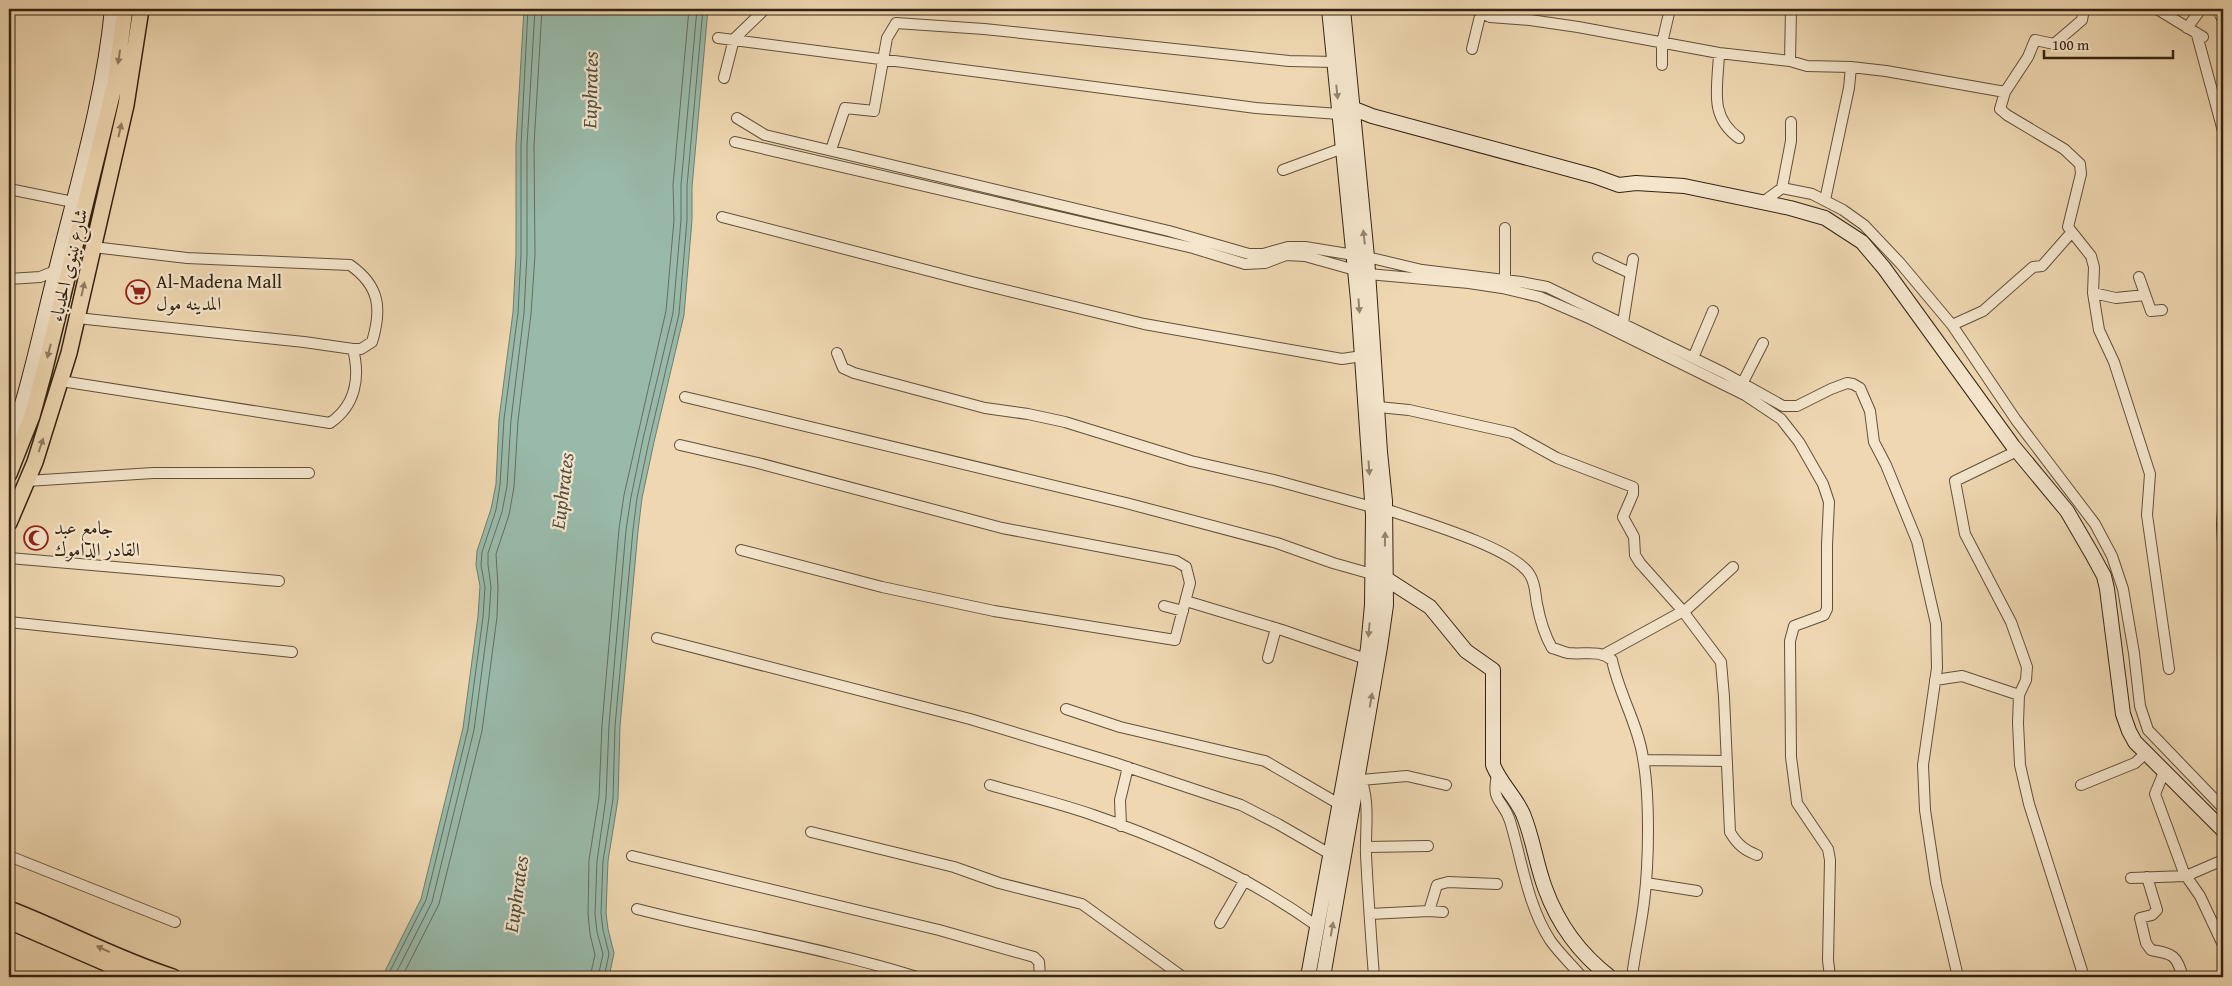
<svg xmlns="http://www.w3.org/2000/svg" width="2232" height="986" viewBox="0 0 2232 986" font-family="'Gentium Book Plus',Amiri,serif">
<rect width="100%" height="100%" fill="#eed7b1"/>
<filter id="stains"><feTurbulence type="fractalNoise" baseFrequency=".004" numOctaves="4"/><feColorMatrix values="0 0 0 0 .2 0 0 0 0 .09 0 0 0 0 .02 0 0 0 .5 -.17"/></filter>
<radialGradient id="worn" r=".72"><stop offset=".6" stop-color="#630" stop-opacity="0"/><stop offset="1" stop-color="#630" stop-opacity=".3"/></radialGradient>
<path fill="#99baaa" stroke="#717e6d" d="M524 9H708L692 187V220L684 315 654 442 642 498 638 531 620 726 618 799 608 861 606 913 608 929 614 953 609 977H382L421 899 463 728 478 616 480 586 476 565 477 551 491 509 496 484 499 419 513 312 516 254V145Z"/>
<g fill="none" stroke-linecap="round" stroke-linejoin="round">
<path stroke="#666e5e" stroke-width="1" d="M387 977 426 900 468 729 483 617 485 587 481 565 482 552 496 510 500 485 504 419 518 313 521 254V145L528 9
M394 977 432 902 474 730 489 617 491 587 488 565V553L502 512 507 486 511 420 524 313 527 254V145L535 9
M402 977 439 904 482 731 497 617 498 587 496 554 509 515 514 487 518 421 531 314 535 255 534 145 542 9
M590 977 595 955 590 934 588 914 589 860 599 797 602 725 619 529 624 495 666 311 674 220 673 185 689 9
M598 977 603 954 597 932 595 914 597 861 606 798 609 725 626 530 631 497 643 439 673 313 681 220V185L697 9
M604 977 609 954 603 930 601 913 603 861 613 799 615 726 633 530 637 498 649 441 679 314 687 220V186L703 9"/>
<g stroke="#62503a" stroke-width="12">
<path id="street" d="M1474 9 1490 17 1530 20 1578 27 1719 53 1790 61 1807 66 1851 67 1886 71 2005 92 2028 57 2035 40 2054 44 2082 20 2084 9
M2157 9 2203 37
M2217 9 2223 20
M2187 28 2201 9
M2197 35 2223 131
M718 38 1256 108 1339 114
M1472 49 1481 12
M1719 53C1718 87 1708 116 1739 138
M1790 61 1791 9
M1662 65V43L1670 9
M724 78 734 39 764 10
M2005 92 2000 109 2007 115 2064 149 2080 164 2081 174 2068 227 2091 256 2094 267 2093 293 2099 330 2114 362 2150 474 2147 515 2169 669
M737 118 765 135 1169 231 1249 254H1263L1288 247H1305L1354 255
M735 142 1193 248 1245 264 1265 263 1286 255 1305 256 1355 270
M831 150 845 108 874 111 887 38 896 23 984 29 1289 61 1334 62
M1283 170 1343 148
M1782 188 1791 141V122
M9 189 73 202
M1825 200 1849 88 1851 67
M1763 202 1782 188 1812 194 1843 210 1864 225 1900 263 1952 325 2016 420 2095 524 2112 556 2123 589 2134 653 2140 706 2148 730 2223 808
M722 217 972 282 1144 324 1342 359 1362 356
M1367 257 1422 270 1521 282 1547 287 1724 373 1783 406H1797L1831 389 1847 383 1853 384 1860 388 1870 411 1874 442 1886 465 1917 541 1936 624 1937 668 1923 765 1925 810 1936 883 1958 977
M1598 258 1630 273
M1368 274 1469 283 1502 288 1540 297 1591 319 1745 395 1781 419 1799 442 1823 484 1829 502 1827 545V609L1824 615 1794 626 1790 641 1791 757 1797 803 1828 849 1830 860 1828 960 1830 977
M2139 277 2151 311 2162 310
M9 279 40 277 55 271
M1505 281V228
M2093 293 2116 298 2145 295
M77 318 304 342 353 349H361L372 342C382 309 380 286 350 265L187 258 93 247
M1623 323 1633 259
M1952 325 1983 311 2033 267 2042 266 2071 233
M837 353 843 368 854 373 985 408 1028 414 1065 422 1191 461 1274 480 1372 507
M1693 358 1713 311
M61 381 330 423C356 405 360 377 353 349
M1742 384 1763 343
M685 397 1126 503 1277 543 1333 563 1372 574
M1378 407 1409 410 1512 433 1557 458 1633 487V494L1623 517 1634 537 1635 555 1640 563 1682 610 1721 662 1724 697 1730 832C1737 844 1744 850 1757 855
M680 445 758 463 1002 528 1176 561 1186 567 1190 583 1175 640 994 611 882 587 741 550
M2017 451 1955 481 1965 534 2011 622 2027 667 2026 680 2019 695 2018 723 2020 765 2029 804 2084 977
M27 481 153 473H309
M1385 509C1417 520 1513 547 1530 575 1536 585 1535 594 1537 604 1540 620 1544 634 1552 648 1557 649 1563 652 1568 653 1585 655 1598 649 1612 660 1619 694 1638 724 1643 758 1650 797 1649 862 1644 902 1641 927 1635 952 1632 977
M2223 510 2222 525 2223 544
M9 558 279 581
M1186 601 1282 630 1366 659
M1164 606 1183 611
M9 622 292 652
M657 638 970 719 1112 762 1241 805 1278 824 1330 854
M1605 654 1687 609 1733 567
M1268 658 1276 628
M1935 680 1962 676 2019 695
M1066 709 1120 727 1265 761 1339 804
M1644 760 1726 761
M2164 772 2155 794 2184 873 2200 896 2223 945
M1359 775C1371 799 1365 829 1366 855 1368 896 1371 936 1374 977
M1497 775C1491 803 1503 799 1510 821 1522 860 1527 904 1550 940 1559 953 1572 965 1582 977
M1361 780 1407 776 1446 785
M990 785C1024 795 1059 803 1093 815 1172 842 1249 877 1317 926
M2081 785 2135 763 2146 753
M1121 826 1120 800 1128 767
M811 832 954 867 999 883 1082 904 1183 977
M1366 847 1428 846
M9 856 175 922
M632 856 939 930 1034 957 1039 962 1040 977
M2147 877 2157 910 2152 915 2140 918 2146 943 2151 950C2174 954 2176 955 2183 977
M2131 878 2186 876 2223 860
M1646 883 1697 891
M637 909C730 933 825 948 917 977
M1429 911 1437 885 1448 882 1497 884
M1370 914 1429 911 1443 912
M1220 923 1245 880"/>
</g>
<g stroke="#342312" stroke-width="16">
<path id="secondary" d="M1352 108 1372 116 1594 176 1619 185 1636 183 1684 186 1790 208 1825 218 1862 242 1884 268 2013 446 2067 511 2092 554 2104 576 2107 589 2123 714 2129 731 2135 742 2223 830
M9 445C30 385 42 323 58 262 79 178 104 94 112 9
M1385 578 1430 607 1466 651 1493 670V765C1500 783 1515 796 1523 814 1533 838 1536 864 1545 888 1558 924 1580 954 1610 977
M1308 977 1368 648 1372 605 1373 515 1358 300 1329 9
M1323 977 1380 647 1386 605 1385 501 1380 452 1367 257 1343 9"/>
</g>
<g stroke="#342312" stroke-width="18">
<path id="primary" d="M9 474 32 416 44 372 115 83 125 9
M9 523 35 462 69 353 126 105 141 9
M9 909C64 930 116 959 173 977
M9 921 138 977"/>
</g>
<use href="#street" stroke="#f4e5cc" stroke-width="10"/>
<use href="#secondary" stroke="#f4e5cc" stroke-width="14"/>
<use href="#primary" stroke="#eed7b1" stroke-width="15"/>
</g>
<defs><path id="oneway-solid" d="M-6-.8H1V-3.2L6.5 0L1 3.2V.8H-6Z" transform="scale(1.25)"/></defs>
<g fill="#917d62">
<use href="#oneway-solid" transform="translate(119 57) rotate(98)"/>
<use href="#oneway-solid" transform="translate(120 130) rotate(-77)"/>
<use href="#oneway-solid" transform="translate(83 289) rotate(-77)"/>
<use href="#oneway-solid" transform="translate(49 351) rotate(104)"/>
<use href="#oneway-solid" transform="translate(41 445) rotate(-71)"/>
<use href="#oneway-solid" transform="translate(103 949) rotate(-155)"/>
</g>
<g fill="#94846f">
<use href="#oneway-solid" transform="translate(1337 92) rotate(84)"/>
<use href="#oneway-solid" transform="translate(1364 237) rotate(-97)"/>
<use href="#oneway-solid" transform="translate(1359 306) rotate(86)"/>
<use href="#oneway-solid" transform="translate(1369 468) rotate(86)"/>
<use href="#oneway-solid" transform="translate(1385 539) rotate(-89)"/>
<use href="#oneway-solid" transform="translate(1369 630) rotate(95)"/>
<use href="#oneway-solid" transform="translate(1371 700) rotate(-80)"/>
<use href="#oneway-solid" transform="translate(1332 929) rotate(-80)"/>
</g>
<defs>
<g id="supermarket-ring" transform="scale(1.25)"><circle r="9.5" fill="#f4e5cc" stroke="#8f2418" stroke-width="1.5"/><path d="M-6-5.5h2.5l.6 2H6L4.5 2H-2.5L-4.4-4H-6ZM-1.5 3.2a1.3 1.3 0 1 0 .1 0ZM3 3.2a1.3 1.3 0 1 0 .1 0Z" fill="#8f2418"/></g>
<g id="mosque-ring" transform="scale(1.25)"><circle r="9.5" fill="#f4e5cc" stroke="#8f2418" stroke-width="1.5"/><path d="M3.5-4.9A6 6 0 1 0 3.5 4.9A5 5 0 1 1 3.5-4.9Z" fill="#8f2418"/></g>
</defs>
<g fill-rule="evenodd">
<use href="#supermarket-ring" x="138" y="292"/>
<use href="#mosque-ring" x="36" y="538"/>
</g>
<g text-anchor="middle" stroke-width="4.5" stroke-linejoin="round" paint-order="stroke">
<g font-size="19" fill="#342312" stroke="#f4e5cc">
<text transform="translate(68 265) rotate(-77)" y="7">شارع نينوى الحدباء</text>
</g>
<g font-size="19" fill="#342312" stroke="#f4e5cc" text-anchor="start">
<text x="156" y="288">Al-Madena Mall<tspan x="156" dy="22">المدينه مول</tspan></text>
<text x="54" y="534">جامع عبد<tspan x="54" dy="22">القادر الداموك</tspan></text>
</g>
<g font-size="20" font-style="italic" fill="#525040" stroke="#f4e5cc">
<text transform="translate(590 90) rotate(-89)" y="7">Euphrates</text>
<text transform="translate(562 491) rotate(-83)" y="7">Euphrates</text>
<text transform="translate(516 894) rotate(-82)" y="7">Euphrates</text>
</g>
</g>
<rect width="2232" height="986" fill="none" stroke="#eed7b1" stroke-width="30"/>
<rect x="10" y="10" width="2212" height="966" fill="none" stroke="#342312" stroke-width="2.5"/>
<rect x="15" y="15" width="2202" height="956" fill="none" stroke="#342312"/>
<path d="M2044 50v8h129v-8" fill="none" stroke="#342312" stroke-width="2.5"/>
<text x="2052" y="50" font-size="15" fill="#342312" stroke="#f4e5cc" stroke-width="4" paint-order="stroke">100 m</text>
<rect width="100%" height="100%" filter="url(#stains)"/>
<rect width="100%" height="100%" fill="url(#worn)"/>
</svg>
